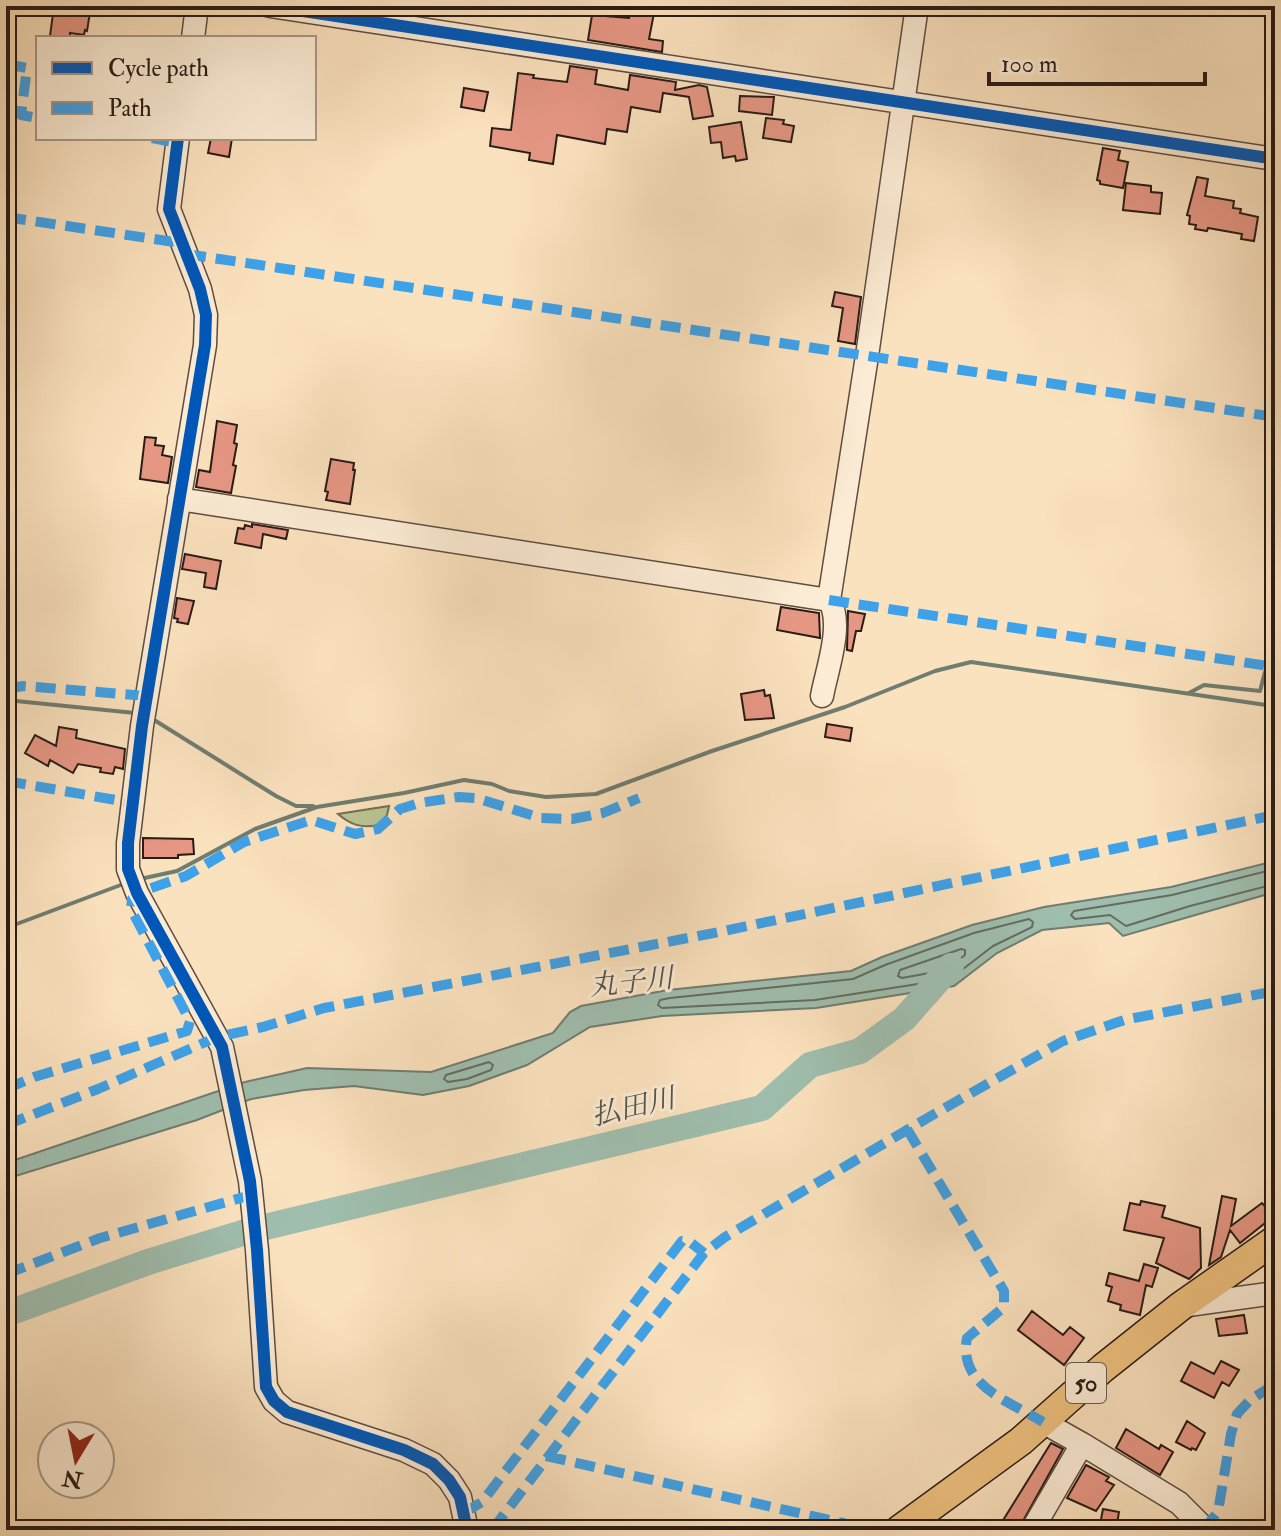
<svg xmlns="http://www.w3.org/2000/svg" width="1281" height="1536" viewBox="0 0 1281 1536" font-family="'IM FELL Double Pica','Noto Serif JP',serif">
<rect width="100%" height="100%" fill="#fbe2be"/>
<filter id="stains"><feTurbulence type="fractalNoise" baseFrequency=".0025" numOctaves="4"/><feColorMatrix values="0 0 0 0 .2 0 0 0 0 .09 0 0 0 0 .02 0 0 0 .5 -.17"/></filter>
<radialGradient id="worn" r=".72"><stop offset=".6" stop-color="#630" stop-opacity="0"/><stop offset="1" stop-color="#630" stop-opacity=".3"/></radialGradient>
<path fill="#bbc494" stroke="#727055" stroke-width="2" d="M389 806 387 815 379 825C362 828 352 826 338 814Z"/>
<path fill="#9fbeae" stroke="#707d71" stroke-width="2" d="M1275 861V892L1123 936 1109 923 1042 930 997 953 954 986 816 1008 662 1016 590 1027 527 1065 469 1086 423 1095 354 1086 304 1090 251 1099 197 1120 6 1179V1163L245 1082 307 1068 431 1072 553 1033 570 1012 581 1006 668 990 851 971 882 957 972 925 1044 907 1171 887Z"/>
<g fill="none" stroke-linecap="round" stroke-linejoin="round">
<path stroke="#646c62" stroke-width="2" d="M1275 869 1172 895 1074 911 1071 915 1075 919 1110 915 1126 926 1190 906 1275 884
M1029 919 1033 922 1032 927 993 946 950 979 815 1000 662 1008 658 1005 660 1000 670 998 853 979 885 965 974 933Z
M961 949 965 950V955L946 970 902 978 898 976 900 970Z
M489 1062 493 1065 491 1070 467 1079 448 1082 444 1079 446 1075Z"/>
<path stroke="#707d71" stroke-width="4" d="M1189 693 1204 685 1260 691 1265 672 1275 673
M6 700 135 713
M151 718 276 796 296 806H313
M140 879 177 871 255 829 317 807 404 793 464 780 492 784 509 791 546 797 596 794 712 751 845 707 935 671 971 662 1266 705 1275 714
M6 928 126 883"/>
<path stroke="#9fbeae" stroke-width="26" d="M261 1228 762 1108 810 1065 860 1051 904 1019 951 966
M6 1314 148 1262 249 1231"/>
</g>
<path fill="#e69784" stroke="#291b16" stroke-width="2" d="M54 6H91L87 31 85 30 84 35 70 33V38L50 36Z
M631 9 654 13 649 39 663 41 662 52 588 40 592 15 629 18Z
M570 66 597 70 595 84 628 90 630 75 676 82 675 90 699 85 707 87 713 116 693 119 689 97 663 93 660 112 631 107 627 132 607 129 605 144 557 135 553 164 529 160 530 153 490 146 492 128 511 130 518 73 534 75 533 78 567 82Z
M464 88 488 92 484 111 461 107Z
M740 96 774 97 772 115 739 111Z
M766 118 784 120 783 124 794 126 791 142 763 138Z
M741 122 747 159 736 161 735 156 723 158 721 142 711 143 709 127Z
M211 138H232L229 157 208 153Z
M1103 148 1120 151 1118 160 1128 162 1123 188 1100 184V181L1097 180Z
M1197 177 1208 179 1205 196 1234 201 1233 208 1241 209 1240 213 1258 217 1254 241 1241 239 1242 234 1208 228 1207 231 1195 229 1196 225 1189 224 1190 216 1187 215Z
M1126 183 1151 186V192L1162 193 1160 214 1123 210Z
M835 292 861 297 855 344 838 341 843 308 832 306Z
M217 421 237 425 234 443 237 444 233 465 236 466 231 493 196 487 199 470 210 472Z
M145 437 156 438 155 445 164 446 162 455 172 457 168 483 140 479Z
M331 459 354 463 353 470H355L350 504 326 500 328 492 325 491Z
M252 524 288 530 286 539 263 534 261 548 235 543 238 528 244 529 245 525 252 527Z
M185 554 221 561 216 589 204 587 206 573 182 569Z
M177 598 194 601 188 624 177 622 178 619 174 618Z
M781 607 819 613 820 638 777 630Z
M848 611 865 614 861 631H856L852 651 847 650Z
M764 690 765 696 770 695 774 718 745 720 741 694Z
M827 724 852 728 850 741 825 737Z
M59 727 77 730 76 738 125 749 123 769 115 767 113 774 100 772 101 768 78 764 73 773 50 760 48 766 25 753 35 735 56 746Z
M143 838 193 839 194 854 178 855V858H143Z
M1222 1196 1236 1199 1231 1226 1262 1203 1274 1216 1240 1243 1230 1230 1221 1257 1209 1265Z
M1141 1201 1165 1206 1162 1217 1200 1228 1201 1268 1189 1279 1156 1263 1164 1238 1124 1230 1130 1203 1140 1205Z
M1144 1264 1158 1268 1152 1287 1146 1285 1140 1315 1120 1310 1121 1305 1108 1301 1112 1287 1106 1285 1109 1273 1139 1281Z
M1032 1311 1063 1335 1070 1327 1084 1338 1064 1365 1018 1330Z
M1244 1315 1247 1333 1219 1336 1216 1319Z
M1221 1361 1239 1370 1229 1386 1222 1382 1214 1398 1181 1381 1191 1362 1214 1374Z
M1187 1421 1205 1433 1196 1450 1192 1448 1191 1450 1176 1442Z
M1126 1429 1159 1449 1161 1445 1173 1452 1160 1475 1116 1448Z
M1051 1443 1063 1449 1018 1530H997Z
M1086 1465 1109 1477 1106 1481 1114 1485 1096 1511 1067 1498Z
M1103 1509 1119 1512 1116 1530H1099Z"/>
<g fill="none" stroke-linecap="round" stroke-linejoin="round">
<g stroke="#5e4d40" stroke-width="25">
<path id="minor" d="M270 6 1275 159
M193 38 197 6
M178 138 169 209 200 289 206 315 205 345 142 726 128 843V869L137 893 222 1047 250 1181 257 1250 266 1387 274 1401 287 1412 404 1450 433 1464 449 1480 460 1497 467 1530
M179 499 829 600
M822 696C827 669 844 623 829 600L867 356 917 6
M1181 1306 1275 1293
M1082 1444 1179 1503 1206 1530
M1032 1530 1082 1444 1043 1422"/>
</g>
<g stroke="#291b16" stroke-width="31">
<path id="major" d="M899 1530 1021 1441 1103 1368 1181 1306 1275 1240"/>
</g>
<use href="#minor" stroke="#fcecd5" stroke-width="22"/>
<use href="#major" stroke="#eec17f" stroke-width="28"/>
<path stroke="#3ea2ea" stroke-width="10" stroke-dasharray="20 10" stroke-linecap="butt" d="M6 64 27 68 21 115 38 118
M152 138 177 143
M6 217 181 243
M186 254 1275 417
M829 600 1275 667
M6 689 23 686 147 696
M6 781 133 803
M6 1089 34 1077 187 1031 190 1021 131 909 132 899 137 893 186 876 244 842 311 820 355 834 378 829 400 809 419 803 459 797 476 798 541 818 572 819 603 813 639 798
M6 1125 98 1089 217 1037 263 1027 324 1008 719 932 1275 815
M907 1129 1004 1291V1307L967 1338C958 1387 1010 1401 1043 1422
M6 1274 100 1238 251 1195
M546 1456 843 1523 864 1530
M464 1513 482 1502 682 1241 690 1242 704 1253
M492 1530 704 1253 725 1237 936 1113 1063 1041 1124 1020 1275 991
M1203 1530 1218 1512 1231 1434 1237 1414 1250 1400 1275 1384"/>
<g stroke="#fcecd5" stroke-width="17">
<path id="cycleway" d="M270 6 1275 159
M178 138 169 209 200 289 206 315 205 345 142 726 128 843V869L137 893 222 1047 250 1181 257 1250 266 1387 274 1401 287 1412 404 1450 433 1464 449 1480 460 1497 467 1530"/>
</g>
<use href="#cycleway" stroke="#0057b8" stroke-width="12"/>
</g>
<g text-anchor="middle" stroke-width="6" stroke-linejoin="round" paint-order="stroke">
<rect fill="#fcecd5" stroke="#685a4f" stroke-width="2" x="1066" y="1363" width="40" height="40" rx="6"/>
<g font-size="24" font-weight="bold" fill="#291b16">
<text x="1086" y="1391">50</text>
</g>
<g font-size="28" font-style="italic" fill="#52544b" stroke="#fcecd5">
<text transform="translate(631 981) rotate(-6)" y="10">丸子川</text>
<text transform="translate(633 1106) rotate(-13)" y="10">払田川</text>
</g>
</g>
<rect width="1281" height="1536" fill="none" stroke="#fbe2be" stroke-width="32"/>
<rect x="8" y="8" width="1265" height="1520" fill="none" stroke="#291b16" stroke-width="4"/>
<rect x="16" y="16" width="1249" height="1504" fill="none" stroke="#291b16" stroke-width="2"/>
<rect x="36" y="36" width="280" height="104" fill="#fcecd5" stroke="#a89889" stroke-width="2"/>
<rect x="52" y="62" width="40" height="12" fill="#0057b8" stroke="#a89889" stroke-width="2"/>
<text x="108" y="76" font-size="24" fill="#291b16">Cycle path</text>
<rect x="52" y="102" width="40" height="12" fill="#3ea2ea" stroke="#a89889" stroke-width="2"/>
<text x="108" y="116" font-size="24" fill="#291b16">Path</text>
<g transform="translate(76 1460) rotate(190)"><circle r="38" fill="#fcecd5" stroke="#a89889" stroke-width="2"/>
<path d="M0-6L14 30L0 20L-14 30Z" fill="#8f2418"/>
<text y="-12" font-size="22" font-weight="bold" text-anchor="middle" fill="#291b16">N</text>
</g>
<path d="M989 72v12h216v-12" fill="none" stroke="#291b16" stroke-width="4"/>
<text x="1001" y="72" font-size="24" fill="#291b16" stroke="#fcecd5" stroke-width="6" paint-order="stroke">100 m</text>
<rect width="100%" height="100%" filter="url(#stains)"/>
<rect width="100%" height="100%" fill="url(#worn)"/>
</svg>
